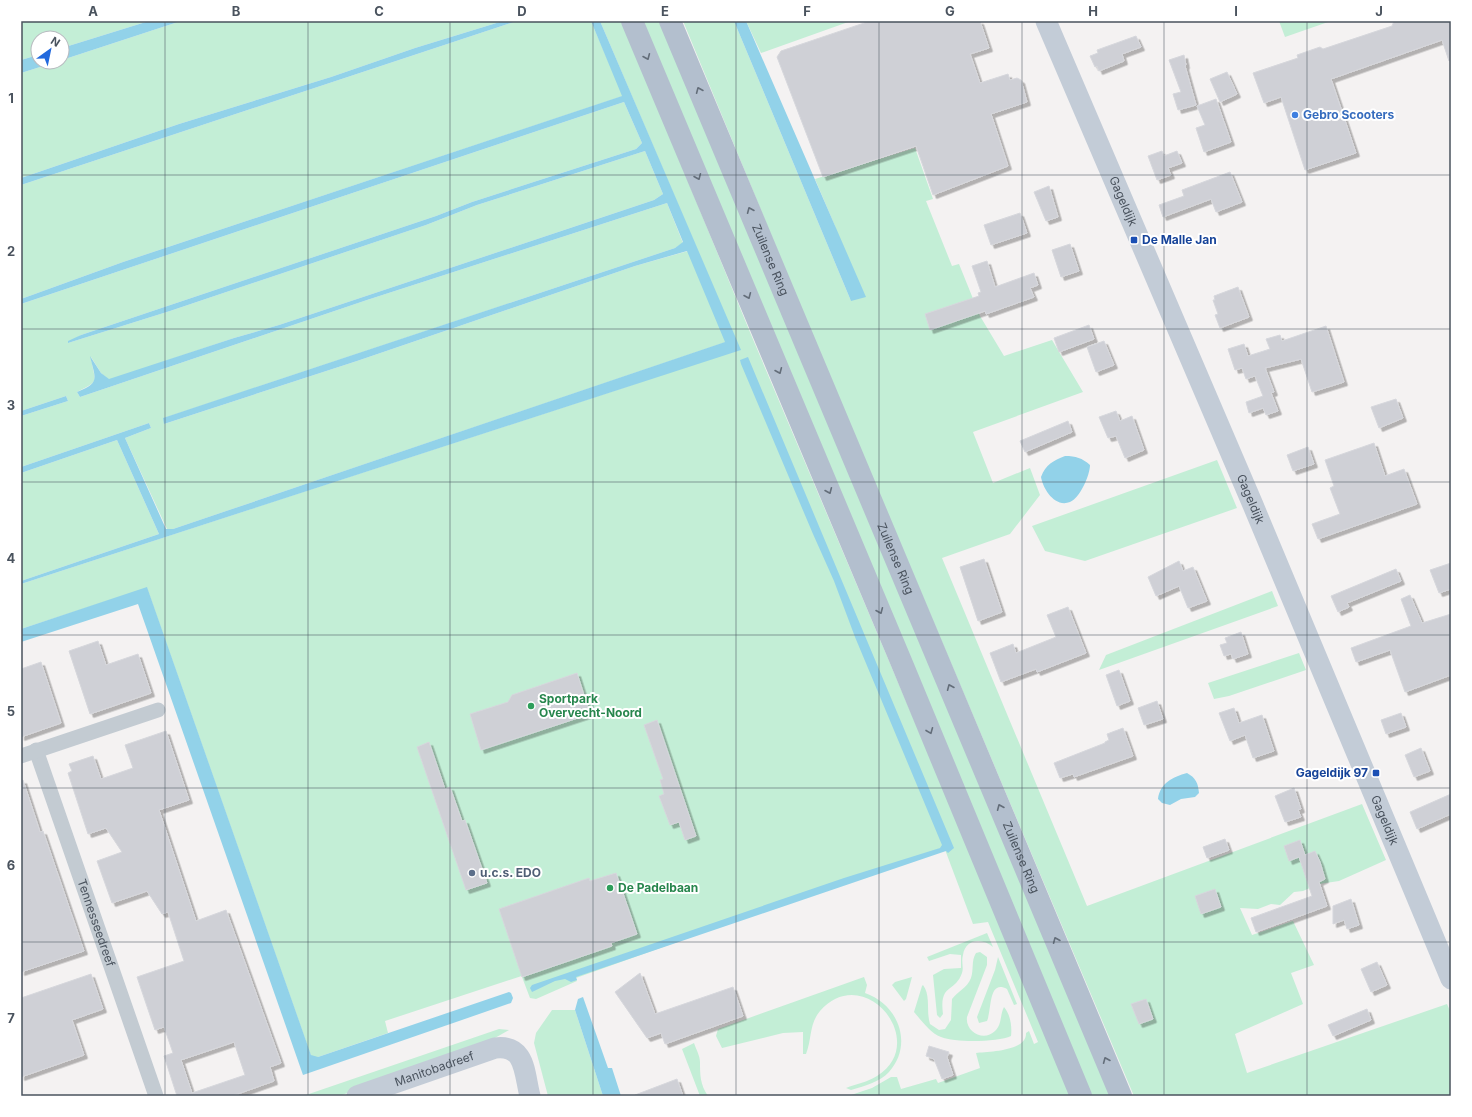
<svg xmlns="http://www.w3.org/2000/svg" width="1472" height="1117" viewBox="0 0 1472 1117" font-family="Inter,sans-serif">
<defs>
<filter id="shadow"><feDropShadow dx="3.5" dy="3.5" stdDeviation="0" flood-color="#0004"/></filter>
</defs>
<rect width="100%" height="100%" fill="#f4f2f2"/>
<path fill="#c3eed6" d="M21 21H149L62 48V38H38V55L21 60Z
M181 21H503L415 48 331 77 179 124 21 178V73L56 62H62V60Z
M517 21H591L623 96 123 262 21 299V185Z
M600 21H622L752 337 1073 1096H848L872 1088 891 1077H897L901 1089 936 1079 938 1083 980 1068 976 1053C989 1052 1027 1051 1026 1033L1029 1031 1034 1044 1038 1042 988 922 973 924 944 847 576 978 577 981 536 999 530 998 522 977 561 963 385 1021 388 1033 318 1057H312L310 1053 147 588 21 629V584L629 386 683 367 740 350Z
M637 21H661L1111 1096H1089Z
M683 21H734L851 301 835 226 815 179 915 148 933 199 926 201 952 266 959 264 980 316 1004 356 1052 340 1083 392 973 432 993 483 1030 468 1040 495 1010 534 942 558 1087 906 1362 804 1386 860 1339 881 1319 884 1303 891 1294 892 1280 905 1271 904 1258 909 1240 908 1252 935 1293 921 1314 965 1291 973 1303 1004 1235 1034 1247 1073 1447 1004 1451 1013V1096H1134L819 351Z
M746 21H851L761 53Z
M1279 21H1331L1285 37Z
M624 102 642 143 636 149 472 202 436 216 81 335 68 343 170 311 426 225 477 205 645 151 663 194 654 200 279 325 234 338 109 380 101 373 91 357C94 382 102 380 77 392L80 397 367 300 667 203 683 243 675 248 164 418V424L357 361 635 266 688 251 726 342 173 529H167L125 438 151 428 149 423 21 467V416L68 401 66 396 21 411V304Z
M117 440 159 534 21 581V473Z
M1217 460 1237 508 1085 561 1045 551 1032 526Z
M1272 591 1278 606 1099 670 1106 655Z
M1299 653 1306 670 1229 696 1214 699 1208 683Z
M987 933 993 947C982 937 965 939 963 955 961 962 964 967 962 973 955 993 939 983 943 1014L940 1018 937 1015 933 975 944 969 961 968V955L950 954 929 961 927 957Z
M980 952 987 957V965L967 1017C965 1032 984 1042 995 1031 1002 1025 1000 1014 1004 1007 1011 1015 1012 1028 1011 1036 998 1042 956 1043 941 1037 930 1033 922 1021 914 1012L922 986 923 985C931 995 926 1012 930 1024L939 1030 945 1029 951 1020 952 999C958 991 967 988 971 978 974 969 971 961 976 953Z
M998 957 1017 1004 1014 1005 1007 989C988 979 992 1010 987 1021L979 1023 977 1017 995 970Z
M864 977 867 985 865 993C898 1004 914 1044 889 1072 880 1082 864 1086 851 1090L846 1088C856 1084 868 1082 877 1076 931 1042 864 961 820 1011 809 1024 812 1039 806 1054H803V1032L783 1033 722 1048 716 1036 718 1029Z
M912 977 906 999 904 1001 892 985 895 982Z
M552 1010H575L603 1096H548L534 1043 536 1033Z
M499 1029 509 1030 479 1047 339 1096H303Z
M694 1043C696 1049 700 1056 700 1062 700 1074 700 1085 708 1096H700L682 1049Z"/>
<path fill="#92d2e9" d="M149 21H181L62 60V48Z
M503 21H517L21 185V178L179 124 331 77 415 48Z
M591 21H600L741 350 21 584V581L159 534 117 440 21 473V467L149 423 151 428 125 438 166 529H173L725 342 687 251 635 266 357 361 164 424 163 418 675 248 683 242 667 203 367 300 80 397 77 392C101 383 95 378 90 356L101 373 109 379 234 338 279 325 654 200 663 194 645 151 477 205 426 225 170 311 68 343V341L81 335 436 216 472 202 636 149 642 143 624 102 21 304V299L123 262 622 96Z
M734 21H746L866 297 851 301Z
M38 55V62H56L21 73V60Z
M748 357 954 848 948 853 946 851 576 977 577 980 571 982 565 979 555 981 532 992 530 988 532 985 844 878 940 848 942 845 855 637 834 581 813 534 741 364 740 360Z
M66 396 68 401 21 416V411Z
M1065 456C1076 456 1082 458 1090 465 1090 475 1080 498 1070 502 1055 508 1043 489 1041 477 1046 464 1053 461 1065 456Z
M147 587 311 1055 318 1057 509 992 511 993 513 998 511 1003 303 1075 138 604 21 642V629Z
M1187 773C1196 778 1198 783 1199 793L1195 797 1181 799 1170 805 1162 803 1158 799C1160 783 1173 777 1187 773Z
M583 997 608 1068H612L621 1096H603L575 1010 578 999Z"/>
<path fill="#cfd0d6" stroke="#d6d7dc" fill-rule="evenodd" filter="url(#shadow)" d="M870 21H980L989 48 970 54 980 83 1008 74 1010 80 1017 78 1021 80 1027 102 991 114 1008 166 933 195 916 146 823 177 777 57 781 51Z
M1394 21H1451V60L1449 61 1442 40 1331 79 1356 153 1305 170 1281 97 1264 103 1253 73 1298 58 1297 55 1320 47 1323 49 1392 26Z
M1136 36 1141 47 1122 54 1124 61 1099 71 1097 66 1095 67 1090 56 1098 53 1097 50Z
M1184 55 1186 65 1185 66 1196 105 1178 110 1173 94 1181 92 1169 60Z
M1227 72 1237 94 1220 102 1210 79Z
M1216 99 1231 142 1204 152 1196 128 1205 125 1197 106Z
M1162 151 1164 156 1177 151 1182 163 1168 168 1171 175 1157 180 1148 156Z
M1230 172 1242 202 1216 212 1211 199 1163 217 1159 205 1184 196 1182 190Z
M1049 186 1058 217 1046 221 1034 192Z
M1020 213 1027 233 991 245 984 225Z
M1070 244 1079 271 1061 277 1052 250Z
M987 261 995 287 1034 273 1038 285 1030 288 1034 297 986 314 985 311 930 330 925 314 979 296 978 293 981 292 972 266Z
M1238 287 1249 317 1220 328 1215 315 1218 314 1213 300H1215L1214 296Z
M1089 325 1094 339 1059 352 1054 338Z
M1326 326 1344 382 1312 392 1301 359 1265 368 1274 392 1271 393 1278 411 1266 415 1263 408 1249 413 1246 402 1263 396 1255 376 1246 379 1242 368 1235 370 1228 349 1244 344 1248 356 1270 349 1266 339 1280 335 1282 341Z
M1104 341 1114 365 1096 372 1087 347Z
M1396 399 1403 418 1379 428 1371 407Z
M1116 411 1120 421 1132 416 1144 450 1125 458 1116 436 1108 438 1099 417Z
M1068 421 1072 432 1025 452 1020 441Z
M1374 443 1385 476 1404 469 1417 504 1318 539 1312 524 1340 514 1330 488 1334 486 1325 460Z
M1308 447 1314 464 1293 471 1287 455Z
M984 559 1002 612 978 621 960 567Z
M1179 561 1183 571 1193 567 1207 601 1188 608 1179 586 1156 596 1148 577Z
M1451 563V589L1439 593 1430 570Z
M1396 569 1401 581 1347 603 1349 607 1338 612 1331 596Z
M1410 595 1422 623 1451 614V675L1405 692 1390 650 1356 662 1351 648 1411 626 1401 599Z
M1068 607 1086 653 1037 672 1036 669 1001 682 990 653 1013 644 1016 653 1056 637 1047 615Z
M1241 632 1248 654 1233 659 1231 654 1224 656 1220 645 1227 643 1225 638Z
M98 641 106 665 138 654 151 693 90 714 69 651Z
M41 662 61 723 21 737V669Z
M1119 670 1130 701 1117 706 1106 675Z
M577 673 590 714 481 750 470 714 508 702 512 695Z
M1157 701 1163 719 1144 725 1138 708Z
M1234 708 1239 723 1262 715 1274 751 1253 758 1245 735 1230 741 1219 713Z
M1401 713 1406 727 1386 734 1381 720Z
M657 720 696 836 685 840 679 822 670 825 659 796 664 794 660 780 663 779 644 725Z
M1123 728 1133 756 1074 777 1073 774 1060 778 1054 763 1105 743V742L1109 740 1107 734Z
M166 731 189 800 159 810 196 921 226 910 281 1063 270 1067 274 1081 232 1096H177L164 1056 173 1053 164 1027 155 1030 137 977 184 961 168 912 162 914 147 891 112 903 97 861 122 852 106 828 88 834 68 773 72 771 69 764 93 756 101 779 133 768 125 745ZM234 1042 245 1075 192 1093 181 1060Z
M429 742 445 789 450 787 462 821 465 820 487 883 466 890 417 747Z
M1421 748 1430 771 1414 777 1405 755Z
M23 780 40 832 43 831 84 951 21 972V781Z
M1294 788 1301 809 1298 810 1301 817 1285 822 1275 796Z
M1451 794V814L1417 829 1410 812Z
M1225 839 1229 850 1207 858 1203 847Z
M1300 840 1305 855 1315 851 1320 862 1325 879 1319 882 1327 906 1256 932 1251 918 1312 896 1299 857 1289 861 1284 846Z
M616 873 637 934 611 943 612 946 522 977 499 909 589 878 590 881Z
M1215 889 1221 907 1201 914 1195 896Z
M1351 899 1359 925 1347 929 1344 920 1333 924V906Z
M1377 962 1387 985 1371 992 1361 969Z
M640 973 655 1014 733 987 743 1016 665 1044 661 1033 647 1038 615 992Z
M91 974 103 1009 72 1020 84 1055 21 1077V998Z
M1146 999 1153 1019 1139 1024 1131 1004Z
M1367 1009 1371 1020 1333 1036 1328 1025Z
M929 1046 949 1052 947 1057 953 1075 942 1079 934 1059 926 1056Z
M677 1079 683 1096H635V1095Z"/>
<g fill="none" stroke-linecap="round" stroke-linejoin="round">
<g stroke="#c3cbd2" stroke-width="15">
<path id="s1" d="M36 750 156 1096"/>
<path d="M21 756 158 710"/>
</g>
<g stroke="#c3ccd7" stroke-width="21">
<path id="s2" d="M1046 21 1253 505 1451 979"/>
<path id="s3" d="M357 1096 495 1048C526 1044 524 1073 530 1096"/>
</g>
<g stroke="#b3bfce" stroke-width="22">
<path d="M632 21 903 666 1081 1096"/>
<path id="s4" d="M670 21 1121 1096"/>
</g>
</g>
<defs><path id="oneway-chevron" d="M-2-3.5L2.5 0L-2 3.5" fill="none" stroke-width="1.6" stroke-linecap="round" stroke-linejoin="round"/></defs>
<g stroke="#646e7a">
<use href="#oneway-chevron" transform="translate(647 57) rotate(67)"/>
<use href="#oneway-chevron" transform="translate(699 90) rotate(-113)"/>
<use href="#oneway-chevron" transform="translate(698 177) rotate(67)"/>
<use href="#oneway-chevron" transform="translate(750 210) rotate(-113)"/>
<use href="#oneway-chevron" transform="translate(748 296) rotate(67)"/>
<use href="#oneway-chevron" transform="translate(779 371) rotate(67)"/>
<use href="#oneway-chevron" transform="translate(829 491) rotate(67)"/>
<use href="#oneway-chevron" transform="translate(880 611) rotate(67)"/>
<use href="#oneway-chevron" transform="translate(950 687) rotate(-113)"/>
<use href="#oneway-chevron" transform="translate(930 731) rotate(68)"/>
<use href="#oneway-chevron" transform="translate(1000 807) rotate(-113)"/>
<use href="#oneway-chevron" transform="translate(1056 940) rotate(-113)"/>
<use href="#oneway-chevron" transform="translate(1106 1060) rotate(-113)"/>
</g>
<path fill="none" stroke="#4a535e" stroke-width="1" stroke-opacity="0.55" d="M165 21V1096M308 21V1096M450 21V1096M593 21V1096M736 21V1096M879 21V1096M1022 21V1096M1164 21V1096M1307 21V1096M21 175H1451M21 329H1451M21 482H1451M21 635H1451M21 788H1451M21 942H1451"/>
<circle fill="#3f7fe0" stroke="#fff" stroke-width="1.5" cx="1295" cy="115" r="4"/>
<g fill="#1a4fb4" stroke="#fff" stroke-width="1.5">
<rect x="1130" y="236" width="8" height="8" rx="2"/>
<rect x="1372" y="769" width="8" height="8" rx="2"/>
</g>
<g fill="#2e9e5b" stroke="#fff" stroke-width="1.5">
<circle cx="531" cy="706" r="4"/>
<circle cx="610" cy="888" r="4"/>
</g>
<circle fill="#5c6f8a" stroke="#fff" stroke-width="1.5" cx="472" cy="873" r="4"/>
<g text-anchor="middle" stroke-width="4" stroke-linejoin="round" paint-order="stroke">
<g font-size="12" font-weight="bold" fill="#366cbe" stroke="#fff" text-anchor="start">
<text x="1303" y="119">Gebro Scooters</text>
</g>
<g font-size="12" fill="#4a535e" stroke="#fff">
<text dy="4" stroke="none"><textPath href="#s2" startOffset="196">Gageldijk</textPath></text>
<text dy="4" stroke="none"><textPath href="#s4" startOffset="259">Zuilense Ring</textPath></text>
<text dy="4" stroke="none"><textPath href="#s2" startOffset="520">Gageldijk</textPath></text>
<text dy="4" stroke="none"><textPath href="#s4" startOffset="583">Zuilense Ring</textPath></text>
<text dy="4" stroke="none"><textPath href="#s2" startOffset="868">Gageldijk</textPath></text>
<text dy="4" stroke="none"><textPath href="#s4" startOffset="907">Zuilense Ring</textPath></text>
<text dy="4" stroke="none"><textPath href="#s1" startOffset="183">Tennesseedreef</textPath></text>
<text dy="4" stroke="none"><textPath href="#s3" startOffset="82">Manitobadreef</textPath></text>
</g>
<g font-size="12" font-weight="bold" fill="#164399" stroke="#fff" text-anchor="start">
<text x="1142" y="244">De Malle Jan</text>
<text x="1368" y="777" text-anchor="end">Gageldijk 97</text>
</g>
<g font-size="12" font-weight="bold" fill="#27864d" stroke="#fff" text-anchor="start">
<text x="539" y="703">Sportpark<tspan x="539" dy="14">Overvecht-Noord</tspan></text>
<text x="618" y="892">De Padelbaan</text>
</g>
<g font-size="12" font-weight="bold" fill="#4e5e75" stroke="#fff" text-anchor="start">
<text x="480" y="877">u.c.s. EDO</text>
</g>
</g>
<rect width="1472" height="1117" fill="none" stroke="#ffffff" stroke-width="44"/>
<g transform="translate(50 50) rotate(33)"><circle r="19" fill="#ffffff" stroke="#b7babf"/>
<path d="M0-3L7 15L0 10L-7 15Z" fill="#2269dd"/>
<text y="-6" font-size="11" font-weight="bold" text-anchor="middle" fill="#4a535e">N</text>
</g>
<rect x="22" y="22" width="1428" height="1073" fill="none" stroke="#4a535e" stroke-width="1.5"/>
<g font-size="13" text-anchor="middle" font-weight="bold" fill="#4a535e">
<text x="93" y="16">A</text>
<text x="236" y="16">B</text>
<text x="379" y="16">C</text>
<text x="522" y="16">D</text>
<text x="665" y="16">E</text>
<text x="807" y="16">F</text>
<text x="950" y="16">G</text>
<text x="1093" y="16">H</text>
<text x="1236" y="16">I</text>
<text x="1379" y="16">J</text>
<text x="11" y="103">1</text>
<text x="11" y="256">2</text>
<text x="11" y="410">3</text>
<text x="11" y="563">4</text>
<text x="11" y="716">5</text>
<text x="11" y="870">6</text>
<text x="11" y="1023">7</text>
</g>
</svg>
